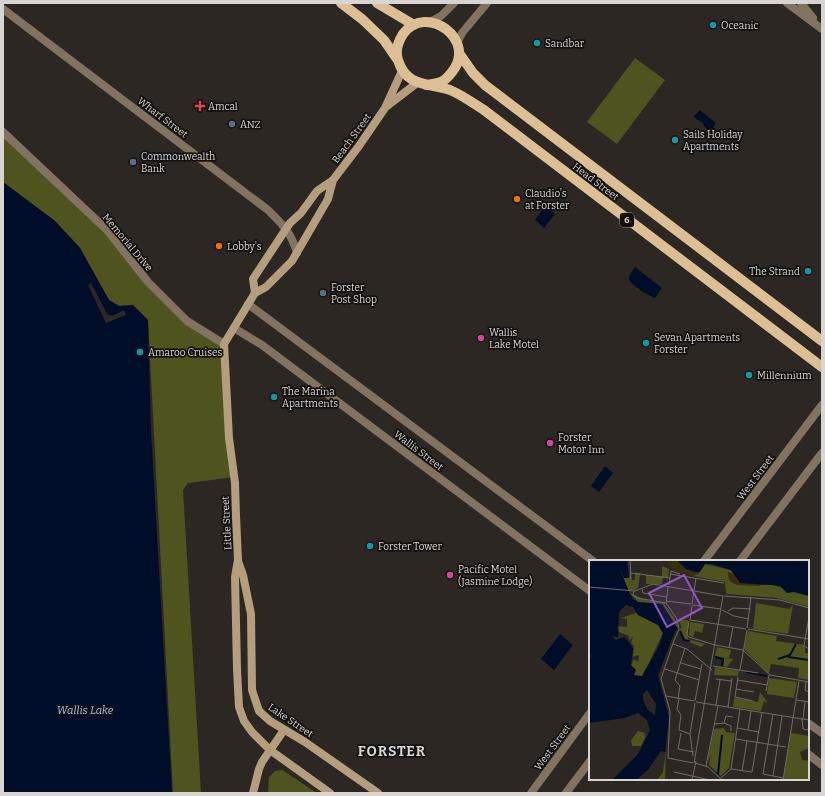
<svg xmlns="http://www.w3.org/2000/svg" width="825" height="796" viewBox="0 0 825 796" font-family="Bitter,serif">
<rect width="100%" height="100%" fill="#2d2724"/>
<path fill="#4f531e" d="M635 58 665 80 617 144 587 122Z
M3 132 54 178 187 321 224 344 234 477 188 483 183 490 201 793H173L148 320 133 305 119 306 109 300 80 248 55 221 3 182Z
M282 770 317 793H268L269 777 275 771Z"/>
<path fill="#000d28" d="M700 110 716 123 713 128 708 130 704 126 703 123 696 119 694 116Z
M3 182 55 221 80 248 109 300 119 306 133 305 148 320 151 432 172 793H3Z
M545 206 555 214 544 228 535 220Z
M635 267 662 288 655 298C644 293 637 289 629 280V276Z
M605 466 613 473 599 492 591 486Z
M560 634 573 645 554 670 541 659Z"/>
<path fill="#2d2724" d="M91 283 107 314 112 316 124 310 126 315 106 323 88 285Z"/>
<g fill="none" stroke-linecap="round" stroke-linejoin="round">
<path stroke="#81735f" stroke-width="8" d="M787 3 822 29
M801 3 813 18
M3 9 268 210C283 225 291 232 297 253
M430 22 441 16 454 3
M457 43 462 33 487 3
M3 132 107 230 148 282 187 321 224 344
M248 304 593 561
M234 328 262 345 590 591
M704 561 822 405
M740 561 822 453
M808 723 822 733
M808 754 822 765
M531 793 590 713
M566 793 590 761"/>
<path stroke="#b49e7d" stroke-width="8" d="M387 106 417 83
M255 293 253 279 280 238 290 223 301 213 317 191 333 180 359 146 385 108 402 71
M238 561 243 575 251 614 252 690 259 711 270 721 305 742 378 793
M253 793 259 769 262 762 284 730
M330 793 270 750 252 732 244 721 239 707 237 669 235 577 238 560 236 516 235 483 229 438 224 344 255 293 266 287 292 261 328 199 333 180"/>
<path stroke="#dcbf94" stroke-width="10" d="M341 3 362 19 384 40 397 59
M377 3 414 25
M459 53 473 73 485 85 822 341
M426 85C430 84 436 84 441 82 445 80 449 76 452 72 478 40 426 2 403 34 398 42 395 51 398 60 406 87 428 83 450 90 462 95 473 103 484 110L822 367"/>
</g>
<g fill="#0f9aa8" stroke="#13110f" stroke-width="1.5">
<circle cx="713" cy="25" r="4"/>
<circle cx="537" cy="43" r="4"/>
<circle cx="675" cy="140" r="4"/>
<circle cx="808" cy="271" r="4"/>
<circle cx="646" cy="343" r="4"/>
<circle cx="140" cy="352" r="4"/>
<circle cx="749" cy="375" r="4"/>
<circle cx="274" cy="397" r="4"/>
<circle cx="370" cy="546" r="4"/>
</g>
<path fill="#e0444e" stroke="#13110f" stroke-width="1.5" d="M198 100h4v4h4v4h-4v4h-4v-4h-4v-4h4z"/>
<g fill="#5c6f8a" stroke="#13110f" stroke-width="1.5">
<circle cx="232" cy="124" r="4"/>
<circle cx="133" cy="162" r="4"/>
<circle cx="323" cy="293" r="4"/>
</g>
<g fill="#e8710a" stroke="#13110f" stroke-width="1.5">
<circle cx="517" cy="199" r="4"/>
<circle cx="219" cy="246" r="4"/>
</g>
<g fill="#d1479c" stroke="#13110f" stroke-width="1.5">
<circle cx="481" cy="338" r="4"/>
<circle cx="550" cy="443" r="4"/>
<circle cx="450" cy="575" r="4"/>
</g>
<g text-anchor="middle" stroke-width="3.5" stroke-linejoin="round" paint-order="stroke">
<rect fill="#13110f" stroke="#9d9a98" stroke-width="1" x="620" y="213" width="14" height="14" rx="3"/>
<g font-size="9" font-weight="bold" fill="#d8d4d2">
<text x="627" y="223">6</text>
</g>
<g font-size="10" fill="#d8d4d2" stroke="#13110f" text-anchor="start">
<text x="721" y="29">Oceanic</text>
<text x="545" y="47">Sandbar</text>
<text x="208" y="110">Amcal</text>
<text x="240" y="128">ANZ</text>
<text x="683" y="138">Sails Holiday<tspan x="683" dy="12">Apartments</tspan></text>
<text x="141" y="160">Commonwealth<tspan x="141" dy="12">Bank</tspan></text>
<text x="525" y="197">Claudio's<tspan x="525" dy="12">at Forster</tspan></text>
<text x="227" y="250">Lobby's</text>
<text x="800" y="275" text-anchor="end">The Strand</text>
<text x="331" y="291">Forster<tspan x="331" dy="12">Post Shop</tspan></text>
<text x="489" y="336">Wallis<tspan x="489" dy="12">Lake Motel</tspan></text>
<text x="654" y="341">Sevan Apartments<tspan x="654" dy="12">Forster</tspan></text>
<text x="148" y="356">Amaroo Cruises</text>
<text x="757" y="379">Millennium</text>
<text x="282" y="395">The Marina<tspan x="282" dy="12">Apartments</tspan></text>
<text x="558" y="441">Forster<tspan x="558" dy="12">Motor Inn</tspan></text>
<text x="378" y="550">Forster Tower</text>
<text x="458" y="573">Pacific Motel<tspan x="458" dy="12">(Jasmine Lodge)</tspan></text>
</g>
<g font-size="10" fill="#d8d4d2" stroke="#13110f">
<text transform="translate(163 117) rotate(37)" y="4">Wharf Street</text>
<text transform="translate(351 138) rotate(-54)" y="4">Beach Street</text>
<text transform="translate(596 181) rotate(37)" y="4">Head Street</text>
<text transform="translate(128 242) rotate(50)" y="4">Memorial Drive</text>
<text transform="translate(419 450) rotate(37)" y="4">Wallis Street</text>
<text transform="translate(755 477) rotate(-53)" y="4">West Street</text>
<text transform="translate(226 523) rotate(-93)" y="4">Little Street</text>
<text transform="translate(291 720) rotate(34)" y="4">Lake Street</text>
<text transform="translate(552 747) rotate(-54)" y="4">West Street</text>
</g>
<g font-size="11" font-style="italic" fill="#9ac2f6" stroke="#13110f">
<text x="85" y="714">Wallis Lake</text>
</g>
<g font-size="14" font-weight="bold" letter-spacing="1" fill="#d8d4d2" stroke="#13110f">
<text x="392" y="756">FORSTER</text>
</g>
</g>
<g transform="translate(589 560)">
<rect width="220" height="220" fill="#2d2724"/>
<path d="M41 0 42 20H46V13H51L49 28 46 30H39L31 9 30 3 34 15 41 17ZM116 4 142 10 144 14 139 12V15L141 21 148 25H184L220 36V47L188 38 137 34 136 22 104 16 109 14ZM73 6 80 9 79 18 74 17 73 24H57V15L73 17ZM40 32 56 40 75 43 88 63 89 69 73 44 49 42ZM167 43 200 49 204 45 199 74 214 76 215 73V76L164 69ZM47 53 69 65 74 73 58 107 53 116 49 117 44 115 42 105 45 99 49 102 50 97 49 95 44 97 45 86 42 83 44 76 40 81V76L30 72 29 69V66L38 67V59L32 58ZM89 60H99V79L116 84 112 87 95 80 90 70 93 67ZM101 62 115 64 113 73 106 71 104 77 100 75ZM159 71 188 76 187 81 216 85V93H220V120L209 118 210 108 182 104 180 113 178 112 155 89ZM128 87 142 90 140 98H135L144 99 138 107 134 106 135 98 126 96ZM126 107 150 111 149 116 125 115ZM180 118 208 122 205 138 178 134ZM171 132 179 143 175 141 172 151 144 147 145 138 169 142ZM135 168 137 172 146 173 140 208 132 216 120 205 122 194 118 204 125 169ZM49 171 56 173 55 177 58 174 52 186H43L42 180ZM202 173 220 176V188L211 192 213 200 220 201V220H194ZM77 190 76 220H68L74 212Z" fill="#4f531e"/>
<path d="M81 0H88L97 9 110 14 103 16 85 10 79 3ZM139 12 144 14 151 23H167L172 26 148 25 141 21Z" fill="#382f0f"/>
<path d="M0 0H38L40 18H35L29 4 40 32 44 39 49 42 73 44 91 72 87 69 69 115 80 157 76 192 72 191 59 210 47 220H23L49 194 61 170 58 160 49 153 36 158 0 163V100L2 96 0 93ZM37 45 44 47 49 55 69 65 74 73 70 86 53 116 45 115 47 110 42 105 44 89 41 83 35 77 27 80 23 76 29 77 30 52ZM58 130 67 144 66 155 59 150 54 140V134ZM88 0H220V36L205 32 198 33 191 26 184 25 151 23 142 10 122 4H116L111 12H106L97 9Z" fill="#000d28" fill-rule="evenodd"/>
<path fill="none" stroke="#000d28" stroke-width="2" d="M91 71 95 80 101 81M126 97 134 99 133 106M199 97 220 100M189 99 201 95 207 84M157 112 178 116M129 214 133 175"/>
<path fill="none" stroke="#716c6a" stroke-width="1" d="M41 0 42 20M42 13 81 18M81 14 135 23M80 25 82 11 91 14M0 27 46 31 64 24 134 36 105 203M79 27 77 43 88 59M53 29 54 33 78 37M45 31 44 35 48 38 77 43M135 36 191 40 220 48M77 41 102 44M103 44 107 18M103 45 132 49M133 50 145 56 160 59M139 51 144 48 162 49M220 57 215 86 220 89M101 60 134 65M101 60 103 46M100 61 98 74 100 77 126 85 154 90 181 115 220 122M134 65 157 69M158 68 162 37M159 69 220 79M84 83 72 119 81 151 79 198 104 203M84 83 90 69 88 59M84 84 98 89 123 110M140 88 144 67M92 103 112 109M124 106 169 113M76 109 110 120M151 110 158 70M149 117 146 137 164 141M127 119 142 121M149 120 178 125M217 122 216 130 220 132M147 129 165 132M177 131 180 115M77 136 105 141M89 139 91 126 86 120 96 88M90 139 88 149 92 155 90 170 101 174M207 140 220 142M106 141 113 104M107 142 220 160M127 145 131 120M139 147 143 118M184 154 174 214 194 218M213 159 214 169 220 170M214 159 216 142M135 163 142 166V171M125 164 135 163 137 156 144 157M148 168 170 172M159 170 162 151M92 173 89 189 105 192M147 179 197 187M104 196 101 174 106 143M106 203 119 207 133 220M117 206 129 146M142 209 163 212 173 152M153 211 158 181M85 212 121 220M184 216 193 156M132 218 142 209 151 149M103 220 107 201M194 220 210 121"/>
<path fill="#9256c4" fill-opacity="0.15" stroke="#9256c4" stroke-width="2" d="M95 15 113 48 78 67 60 33Z"/>
<rect width="220" height="220" fill="none" stroke="#d8d4d2" stroke-width="2"/>
</g>
<rect width="825" height="796" fill="none" stroke="#d8d4d2" stroke-width="8"/>
</svg>
